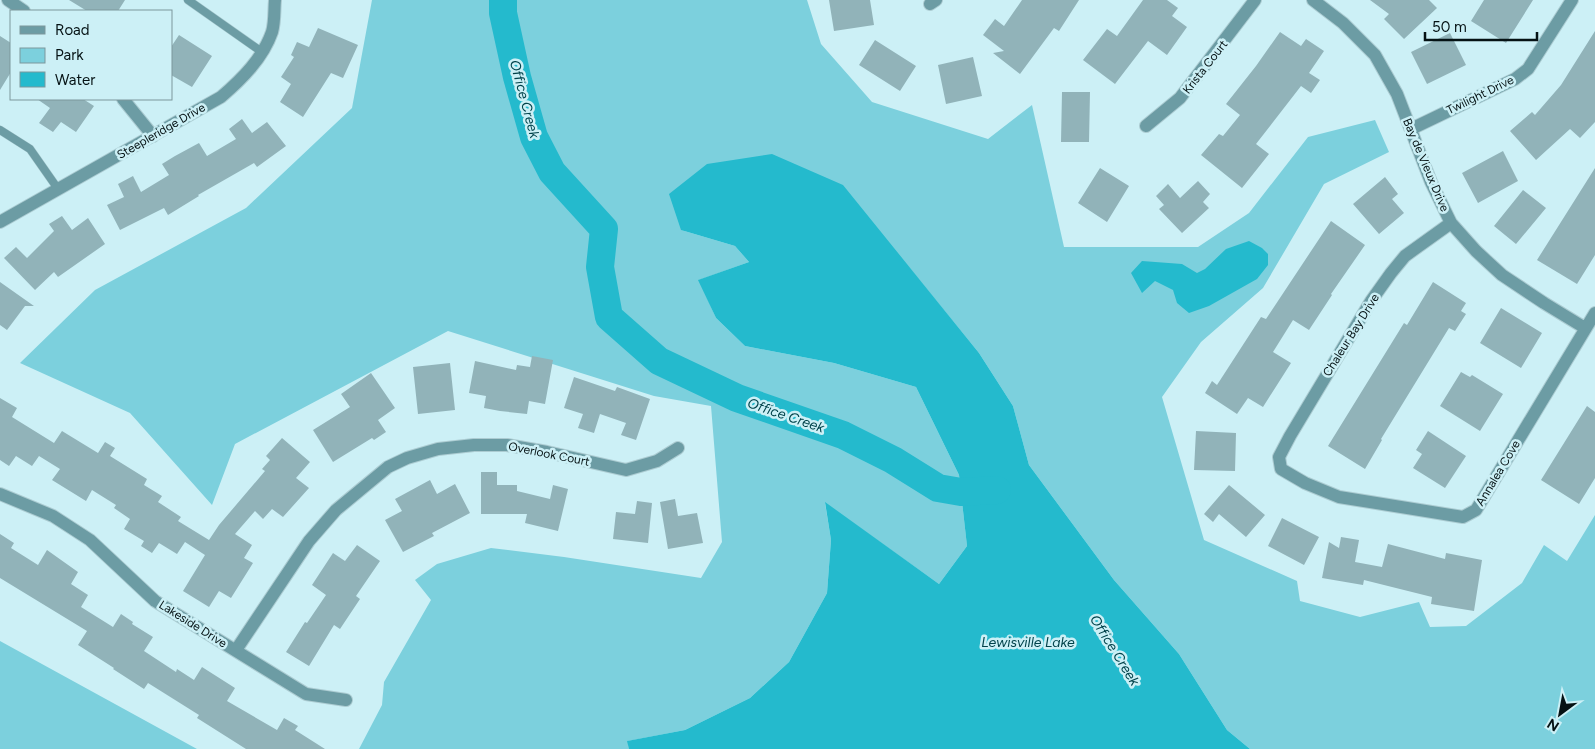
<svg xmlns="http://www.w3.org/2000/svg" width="1595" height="749" viewBox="0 0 1595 749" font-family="Figtree,sans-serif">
<rect width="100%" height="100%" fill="#ccf0f6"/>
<path fill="#7cd0dd" d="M372 0H807L821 44 872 102 988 139 1032 105 1064 247H1198L1249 213 1308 137 1375 120 1389 152 1324 184 1263 288 1201 342 1162 397 1204 540 1297 581 1300 601 1360 617 1419 602 1430 627 1466 626 1522 583 1544 545 1567 561 1595 515V749H1250L1227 730 1179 654 1114 580 1029 465 1013 406 979 353 908 266 681 230 735 246 749 262 699 280 716 318 745 346 834 363 916 387 959 475 967 546 939 584 825 503 831 540 827 593 789 662 750 698 685 730 628 741 629 749H359L382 705 384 682 431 600 415 580 437 564 491 548 564 557 701 578 722 542 711 406 654 396 448 331 235 444 212 505 130 413 20 363 95 290 246 208 352 108Z
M0 641 197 749H0Z"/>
<path fill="#24bacd" d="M772 154 843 185 979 353 1013 406 1029 465 1114 580 1179 654 1227 730 1250 749H629L627 741 685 730 750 698 789 662 827 593 831 540 825 502 939 584 967 546 959 475 916 387 834 363 745 346 716 318 698 280 749 262 735 246 681 230 669 194 707 164Z
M1249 241 1262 248 1268 254V265L1257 279 1209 306 1189 313 1177 303 1173 290 1155 281 1142 293 1131 273 1142 261 1182 264 1197 273 1205 269 1226 249Z"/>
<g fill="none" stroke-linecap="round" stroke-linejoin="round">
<path stroke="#24bacd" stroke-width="28" d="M503 0V13L517 77 534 137 552 172 604 229 600 267 609 317 659 361 737 398 843 435 893 460 938 488 961 492 997 490"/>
</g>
<path fill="#91b3b9" d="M69 0H125L118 11H87Z
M829 0H870L874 25 834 31Z
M1022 0H1079L1059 31 1054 28 1020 74 993 53 1004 51 983 35 995 19 1004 26Z
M1143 0H1167L1178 8 1172 16 1187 27 1167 55 1148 41 1115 84 1083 60 1107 29 1117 36Z
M1370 0H1429L1437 8 1404 39 1384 19 1389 14Z
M1484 0H1533L1506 43 1471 21Z
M318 28 358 45 343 78 331 73 303 117 280 102 291 84 281 77 294 57 291 55 297 42 309 47Z
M1595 31V122L1580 138 1570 129 1536 160 1510 131 1532 112 1535 115 1561 85Z
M1280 32 1301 46 1306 39 1324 51 1309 73 1320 80 1311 93 1301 86 1256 144 1269 154 1242 188 1201 155 1219 134 1223 136 1240 115 1226 104 1256 66Z
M1450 33 1466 65 1427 84 1411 52Z
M179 35 212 56 192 87 171 75V47Z
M0 36 11 43V72L0 90Z
M875 40 916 66 900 91 859 65Z
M973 57 982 96 946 104 938 65Z
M1062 92H1090L1089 142H1061Z
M37 99H83L94 106 76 132 61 122 53 132 39 123 50 108Z
M242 119 252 133 267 122 286 146 257 167 254 163 198 195 199 196 168 215 164 208 120 230 107 205 124 197 118 184 133 176 141 192 169 175 162 164 175 156 199 143 207 156 236 139 229 129Z
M1503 151 1518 181 1478 203 1462 173Z
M1100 168 1129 186 1107 222 1078 203Z
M1595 168V255L1577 284 1537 260Z
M1385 177 1398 194 1392 199 1404 213 1379 234 1353 204Z
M1198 181 1210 194 1203 202 1209 208 1182 233 1159 209 1164 205 1156 196 1168 184 1180 198Z
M1523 190 1546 208 1516 244 1494 226Z
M62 216 72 230 88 218 105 244 58 277 54 272 35 290 4 258 16 247 27 258 54 231 49 224Z
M1331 221 1365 245 1331 294 1332 295 1309 330 1293 320 1273 352 1291 363 1263 407 1248 398 1237 414 1205 393 1212 381 1217 385 1261 317 1266 319Z
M0 282 34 306H25L7 330 0 325Z
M1433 282 1466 303 1461 311 1466 314 1455 331 1449 328 1381 439 1382 440 1365 469 1328 446 1404 323 1407 325Z
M1501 308 1542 333 1521 368 1480 343Z
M532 356 553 360 545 404 529 401 527 414 500 411 484 408 486 396 469 393 475 361 516 370 517 365 530 367Z
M450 363 455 410 418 414 413 367Z
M1461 372 1470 377 1472 375 1503 394 1480 431 1440 406Z
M371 373 395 408 378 420 386 432 374 440 372 438 333 462 313 430 350 407 341 394Z
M574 377 615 391 617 387 650 399 636 440 621 435 626 423 600 414 594 433 578 428 583 414 564 408Z
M0 398 17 408 12 417 54 443 62 431 98 453 105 442 115 448 110 456 147 479 144 485 162 496 158 502 181 517 178 521 209 540 219 525 265 471 262 469 270 460 266 456 282 438 310 462 296 478 309 488 283 517 272 509 263 519 255 511 235 534 252 545 244 558 253 563 231 598 219 591 209 607 183 591 205 555 185 542 177 554 159 543 152 553 141 546 144 541 124 529 130 519 114 508 116 505 92 490 86 501 52 480 60 469 39 456 32 466 16 456 9 466 0 460Z
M1587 406 1595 412V478L1579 504 1541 480Z
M1196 431 1236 433 1235 471 1194 470Z
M1428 431 1466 456 1445 488 1413 468 1422 454 1416 450Z
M481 472H497V485H517V491L550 499 553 485 568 489 558 531 525 523 527 514H481Z
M430 480 437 494 455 484 470 513 432 533 434 536 403 552 385 520 402 511 395 499Z
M1229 485 1265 515 1246 537 1219 514 1213 522 1204 514Z
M675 499 678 516 697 513 703 543 668 549 660 502Z
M637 501 652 503 648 543 613 539 616 512 635 514Z
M1282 518 1319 537 1304 565 1268 546Z
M0 534 14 543 11 548 38 565 47 550 78 572 71 584 88 595 81 607 113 627 121 614 133 622 132 624 153 637 144 651 176 672 177 669 194 680 202 667 235 688 227 701 277 730 284 718 298 726 295 730 325 749H246L197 718 199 715 148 683 144 689 113 669 114 668 78 645 87 631 0 578Z
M1341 537 1359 540 1355 562 1382 567 1388 544 1445 559 1446 553 1482 560 1474 611 1431 604 1432 597 1364 580 1363 585 1322 578 1329 542 1339 548Z
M357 545 380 561 356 596 360 599 340 629 334 625 309 666 286 652 305 622 307 623 326 595 312 585 333 553 345 561Z"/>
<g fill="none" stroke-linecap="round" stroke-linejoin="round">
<g stroke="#acccd2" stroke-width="9">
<path id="service" d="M188 0 262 52
M0 130 30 149 58 189"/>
</g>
<g stroke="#acccd2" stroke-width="14">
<path id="minor" d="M8 0 24 11
M1313 0 1343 23 1375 55 1397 94 1431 182 1451 223 1476 251 1502 275 1544 303 1585 328
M930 4 936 0
M123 99 153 136
M1146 126 1180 98 1255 0
M1411 129 1515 79 1528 69 1572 0
M0 222 221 97C242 79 263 58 272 32 275 22 274 10 275 0
M1451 223 1405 256 1391 273 1371 301 1290 436 1279 457 1281 469 1305 483 1339 497 1463 517 1476 510 1595 313
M0 494 53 516 90 540 155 601 306 694 346 700
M236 650 309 541 336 510 388 467 407 458 438 449 474 445H507L547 452 626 470 657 461 678 448"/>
</g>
<use href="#service" stroke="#6c9ca4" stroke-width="8"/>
<use href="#minor" stroke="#6c9ca4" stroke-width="12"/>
</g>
<g text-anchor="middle" stroke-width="5" stroke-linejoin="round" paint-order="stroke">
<g font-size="12" fill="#051214" stroke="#ccf0f6">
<text transform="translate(1205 67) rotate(-52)" y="4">Krista Court</text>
<text transform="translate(1480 95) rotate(-26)" y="4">Twilight Drive</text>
<text transform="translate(161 131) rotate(-30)" y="4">Steepleridge Drive</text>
<text transform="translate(1426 165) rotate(67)" y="4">Bay de Vieux Drive</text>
<text transform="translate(1351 335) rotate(-58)" y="4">Chaleur Bay Drive</text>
<text transform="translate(549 454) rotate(11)" y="4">Overlook Court</text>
<text transform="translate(1498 473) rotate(-59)" y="4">Annalea Cove</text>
<text transform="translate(193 624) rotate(32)" y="4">Lakeside Drive</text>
</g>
<g font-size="14" font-style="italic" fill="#01424a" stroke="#ccf0f6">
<text transform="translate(525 99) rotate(75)" y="5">Office Creek</text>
<text transform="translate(786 415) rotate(19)" y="5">Office Creek</text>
<text x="1028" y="647">Lewisville Lake</text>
<text transform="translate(1115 650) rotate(58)" y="5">Office Creek</text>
</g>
</g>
<rect x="10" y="10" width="162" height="90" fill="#ccf0f6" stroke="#7c979c"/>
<rect x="20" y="26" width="25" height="8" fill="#6c9ca4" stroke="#7c979c"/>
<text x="55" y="35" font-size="15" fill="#051214">Road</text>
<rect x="20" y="48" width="25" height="15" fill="#7cd0dd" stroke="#7c979c"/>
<text x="55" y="60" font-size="15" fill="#051214">Park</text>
<rect x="20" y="72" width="25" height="15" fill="#24bacd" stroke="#7c979c"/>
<text x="55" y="85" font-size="15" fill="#051214">Water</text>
<g transform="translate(1560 714) rotate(212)" stroke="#ccf0f6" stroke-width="4" paint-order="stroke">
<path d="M0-4L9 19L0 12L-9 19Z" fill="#051214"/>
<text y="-8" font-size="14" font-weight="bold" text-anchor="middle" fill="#051214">N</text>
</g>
<path d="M1425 32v8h112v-8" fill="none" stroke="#051214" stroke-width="2.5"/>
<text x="1432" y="32" font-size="15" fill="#051214" stroke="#ccf0f6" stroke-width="4" paint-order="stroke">50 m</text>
</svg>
